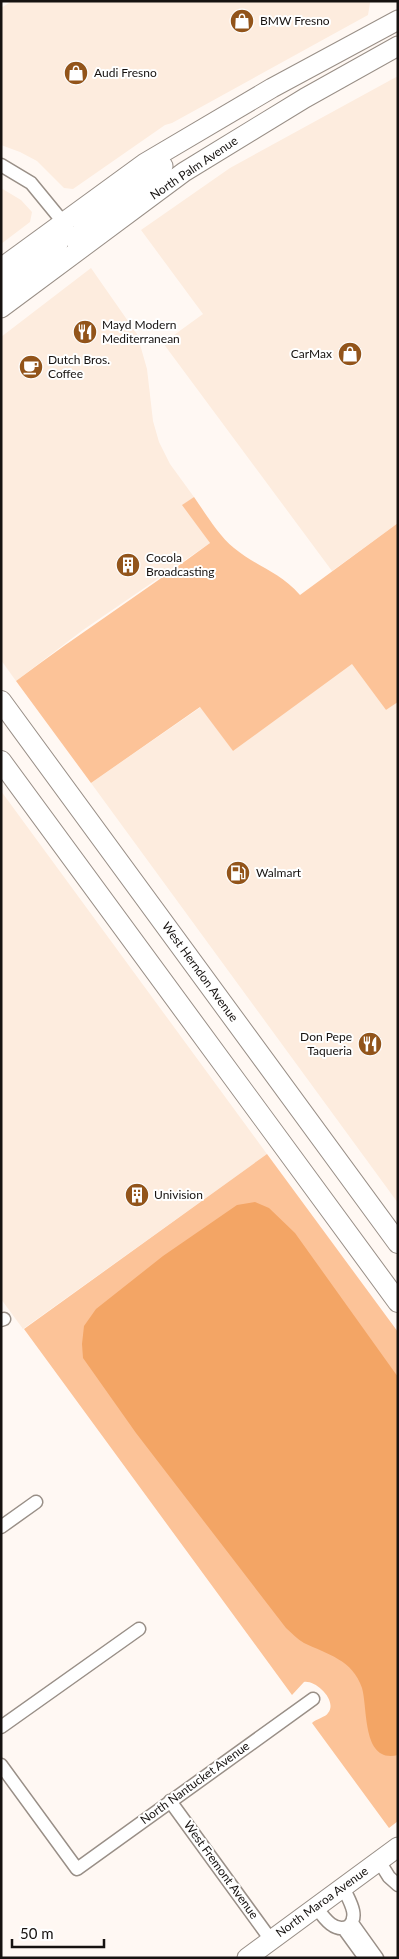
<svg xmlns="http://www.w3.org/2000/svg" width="399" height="1959" viewBox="0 0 399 1959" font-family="Lato,sans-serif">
<rect width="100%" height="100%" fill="#fff8f3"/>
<path fill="#fdecde" d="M12 1H369L370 3 368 15 172 123 165 125 73 189 64 188 37 161 20 152 1 145V8Z
M398 76V523L332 571 163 343 203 314 141 230 230 168Z
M1 188 21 200 32 212 30 222 1 244Z
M91 268 137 334 147 369 153 421 159 442 170 464 194 497 183 505 210 543 83 630 16 681 1 660V337Z
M352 663 386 710 398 702V1203L91 783 201 707 233 751Z
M1 791 267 1154 23 1329 1 1299Z"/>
<path fill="#fcc398" d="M194 497C206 514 218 535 234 548 257 567 279 571 300 595L398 523V702L386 710 352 664 233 751 200 707 91 783 16 681C80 633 146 590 210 543L182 505Z
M267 1154 398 1332V1821L389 1828 312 1723C316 1719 326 1717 328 1713 338 1701 316 1680 304 1682L292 1695 24 1329Z"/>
<path fill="#f3a565" d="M255 1202 269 1208 295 1233 398 1377V1755C362 1764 368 1709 362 1688 353 1660 327 1654 304 1643 297 1639 292 1633 286 1628L136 1433 83 1358 82 1344 84 1326 96 1309 163 1256 237 1205Z"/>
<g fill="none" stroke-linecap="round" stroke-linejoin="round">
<g stroke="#998f87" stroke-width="15">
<path id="minor" d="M1 165 31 183 63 222
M1 1320 4 1319
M1 1527 36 1502
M1 1727 139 1629
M1 1765 77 1869 313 1699
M170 1801 271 1940
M379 1861 389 1877 398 1885
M316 1907C324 1918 335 1934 349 1926 360 1915 348 1899 343 1887
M352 1923 377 1958
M344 1929 365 1958"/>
</g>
<g stroke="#998f87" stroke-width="21">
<path id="secondary" d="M77 251 78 240 86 224 163 166
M1 268 145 163 272 88 398 20
M1 289 55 248 65 232 63 222
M1 308 184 172 305 98 398 46
M247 1958 398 1847"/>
</g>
<g stroke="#998f87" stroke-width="22">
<path id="primary" d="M1 701 398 1243
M1 761 398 1302"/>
</g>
<use href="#minor" stroke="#fff" stroke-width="12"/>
<use href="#secondary" stroke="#fff" stroke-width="19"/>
<use href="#primary" stroke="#fff" stroke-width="20"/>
</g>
<defs>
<g id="shop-disc" transform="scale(1.25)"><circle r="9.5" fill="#92541a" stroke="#fff"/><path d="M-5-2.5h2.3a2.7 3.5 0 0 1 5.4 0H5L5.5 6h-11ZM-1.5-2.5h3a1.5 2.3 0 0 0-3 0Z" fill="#fff"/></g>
<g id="restaurant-disc" transform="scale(1.25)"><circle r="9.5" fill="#92541a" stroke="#fff"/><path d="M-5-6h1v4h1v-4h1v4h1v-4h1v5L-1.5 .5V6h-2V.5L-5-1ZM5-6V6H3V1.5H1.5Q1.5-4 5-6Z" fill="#fff"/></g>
<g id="cafe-disc" transform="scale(1.25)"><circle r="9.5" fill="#92541a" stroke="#fff"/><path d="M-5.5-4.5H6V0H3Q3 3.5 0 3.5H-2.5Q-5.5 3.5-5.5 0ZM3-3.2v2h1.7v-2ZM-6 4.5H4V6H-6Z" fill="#fff"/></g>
<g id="building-disc" transform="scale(1.25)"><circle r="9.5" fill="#92541a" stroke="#fff"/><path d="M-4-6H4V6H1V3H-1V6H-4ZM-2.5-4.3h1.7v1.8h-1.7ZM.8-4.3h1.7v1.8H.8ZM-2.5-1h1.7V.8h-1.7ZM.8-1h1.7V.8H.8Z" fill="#fff"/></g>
<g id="fuel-disc" transform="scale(1.25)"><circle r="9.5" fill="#92541a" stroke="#fff"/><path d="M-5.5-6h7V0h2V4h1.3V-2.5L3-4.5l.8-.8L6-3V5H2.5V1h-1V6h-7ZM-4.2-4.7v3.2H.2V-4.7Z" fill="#fff"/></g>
</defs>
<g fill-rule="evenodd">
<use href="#shop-disc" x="242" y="21"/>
<use href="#shop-disc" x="76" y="73"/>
<use href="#restaurant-disc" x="85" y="332"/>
<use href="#shop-disc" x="350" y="354"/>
<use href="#cafe-disc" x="31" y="367"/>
<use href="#building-disc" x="128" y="565"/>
<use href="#fuel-disc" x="238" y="873"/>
<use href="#restaurant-disc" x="370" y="1044"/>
<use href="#building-disc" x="137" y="1195"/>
</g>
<g text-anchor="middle" stroke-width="4" stroke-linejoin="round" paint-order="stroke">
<g font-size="12" fill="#161210" stroke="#fff" text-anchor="start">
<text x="260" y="25">BMW Fresno</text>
<text x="94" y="77">Audi Fresno</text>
<text x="102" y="329">Mayd Modern<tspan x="102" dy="14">Mediterranean</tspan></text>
<text x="332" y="358" text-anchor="end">CarMax</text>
<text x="48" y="364">Dutch Bros.<tspan x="48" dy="14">Coffee</tspan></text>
<text x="146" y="562">Cocola<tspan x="146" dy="14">Broadcasting</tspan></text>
<text x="256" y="877">Walmart</text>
<text x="352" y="1041" text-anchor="end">Don Pepe<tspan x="352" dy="14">Taqueria</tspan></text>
<text x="154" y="1199">Univision</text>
</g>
<g font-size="12" fill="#161210" stroke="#fff">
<text transform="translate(194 168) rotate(-34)" y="4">North Palm Avenue</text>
<text transform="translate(200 972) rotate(54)" y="4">West Herndon Avenue</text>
<text transform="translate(195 1783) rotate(-36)" y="4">North Nantucket Avenue</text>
<text transform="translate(221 1870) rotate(54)" y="4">West Fremont Avenue</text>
<text transform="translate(322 1902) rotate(-36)" y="4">North Maroa Avenue</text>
</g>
</g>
<rect width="399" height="1959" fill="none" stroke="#161210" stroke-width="5"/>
<path d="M12 1939v8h92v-8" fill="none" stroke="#161210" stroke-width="2.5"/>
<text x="20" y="1939" font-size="15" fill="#161210" stroke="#ffffff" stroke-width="4" paint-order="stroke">50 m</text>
</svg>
